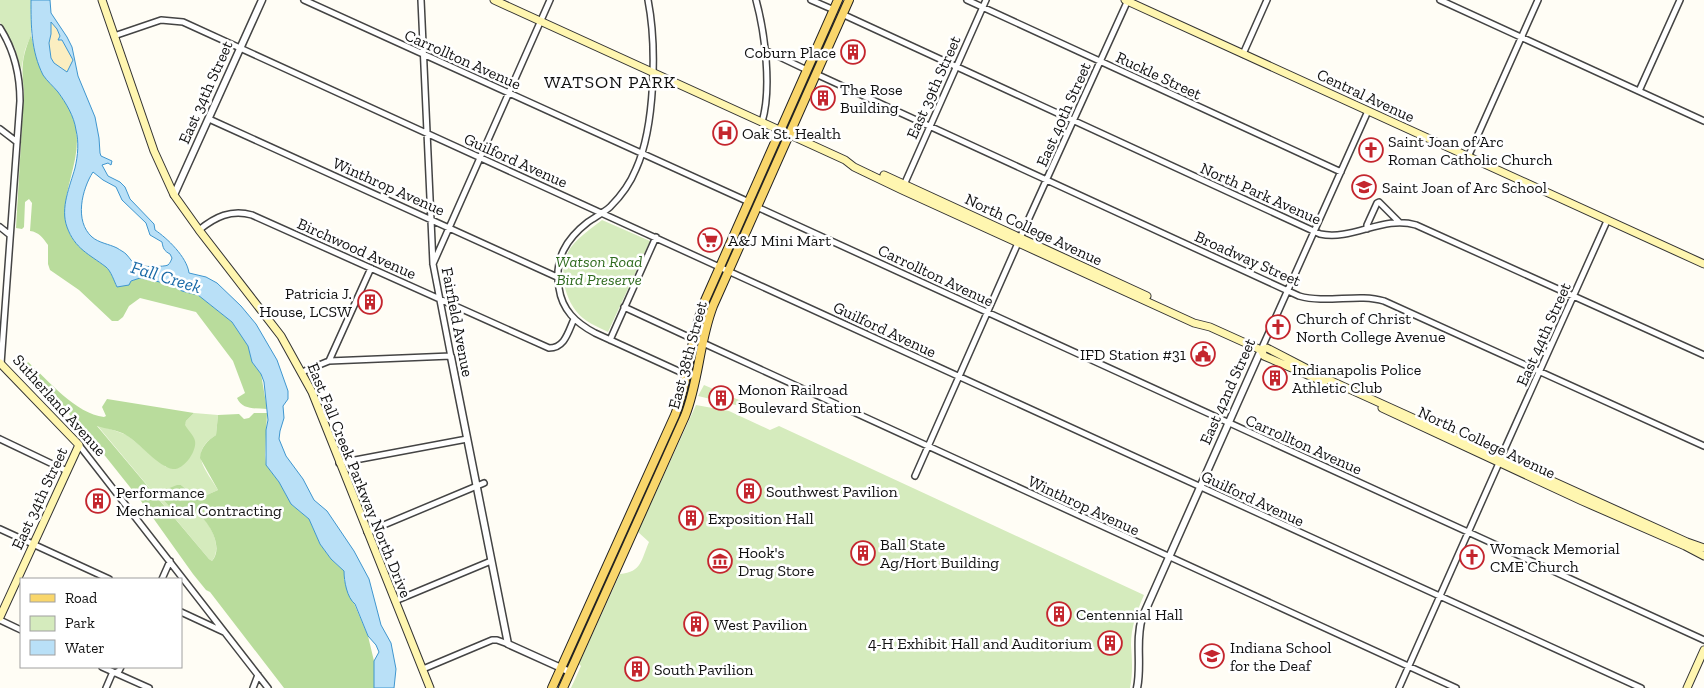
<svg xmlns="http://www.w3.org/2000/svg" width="1704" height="688" viewBox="0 0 1704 688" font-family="'Zilla Slab',serif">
<rect width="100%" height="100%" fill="#fffdf5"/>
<path fill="#d5ebbd" d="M0 0H31V35L25 50 21 70 15 48 0 22Z
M602 220 650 241 608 332C598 327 583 321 576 311 562 293 558 264 572 246 580 236 592 228 602 220Z
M704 385 746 403 744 407 698 396Z
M696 405 729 411 770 430 779 426 1144 595C1137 611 1131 627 1131 645 1132 660 1133 673 1130 688H571L581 666 579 664 620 574C642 572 641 560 649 542L638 532Z
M194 413 218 415 216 435C188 453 205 468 218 490L200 498 193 495 181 485 157 493 177 515 193 510C208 518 224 545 212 561L209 559 96 424 127 435 166 467 186 421Z"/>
<path fill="#b9dc9c" d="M31 35C34 48 37 62 43 75 47 81 53 86 58 92 66 103 74 116 76 129 82 163 58 196 67 227 73 247 91 255 106 267 111 271 114 281 117 287L139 278 170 284 182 291 198 295 232 322 248 346 252 362 261 374 267 409C255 408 242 410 237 398L245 393 233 361 196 312 140 298 129 306 123 317 118 321H112L79 290 50 270 48 264V245C43 238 39 232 30 231L32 203 29 199 25 202 24 227 22 229 16 228 24 91C21 67 22 57 31 35Z
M28 362C48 380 76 414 104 417L106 416 102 407 107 399 194 413 186 421 185 425C188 430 194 436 195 441 197 451 184 470 173 469 158 467 140 443 126 435 118 430 106 429 97 426L209 559 212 561C225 546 207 518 193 510L177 515 157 493 177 485H181L193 495 200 498 218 490 200 458C201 447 207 441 216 435L218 415 239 414 244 419 249 418 254 413H267L265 455 266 465 279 482 291 504 309 519 320 544 331 559 344 571V580L368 636 374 661V688H284L210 592 206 590 193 574 141 501 98 447 26 365Z"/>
<path fill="#fbeec1" d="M51 22C57 25 61 34 60 41L62 40 73 60 67 73 54 63 51 58 49 43 51 34Z"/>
<path fill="#b9e0f7" stroke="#3f96cf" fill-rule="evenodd" d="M31 0H50L51 13 67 37 72 47 78 76 95 117 99 138 100 153 101 156 112 161 111 165 108 163 102 165 108 176 120 182 125 187 130 199 154 224 155 230C167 238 187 257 189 273L206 277 217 283 241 306 256 324 277 360 288 391V399L283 406 284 418 280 431 279 439 286 456 303 479 314 500 327 511 354 551 369 579 381 625 391 643 396 669 394 688H374V661L379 652 376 645 368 636 355 604C347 598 344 581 344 571L331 559 320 544 309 519 291 504 279 482 266 465V430L268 420 264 382 261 374 252 362 248 346 232 322 198 295 182 291 170 284 140 278 131 281 129 285 117 287C114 281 111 271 106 267 89 254 75 249 67 227 60 208 70 186 75 168 78 155 79 142 76 130 74 116 66 103 58 92 53 86 47 81 43 75 31 51 31 26 31 0ZM51 22 57 29 60 36 58 40H62L73 60 67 72 54 63 51 58 49 43 51 34ZM93 172 103 180 116 187 122 200 146 223 150 235 162 242C163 248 164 251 170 254L172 258C171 261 170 263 168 265 165 267 141 267 137 265 132 263 130 258 126 254 124 252 120 250 117 248 109 244 99 243 92 237 74 221 82 189 93 172Z"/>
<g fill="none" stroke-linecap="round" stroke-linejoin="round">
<g stroke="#444" stroke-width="8">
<path id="minor" d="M304 0 749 202
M421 0 433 264 451 357
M648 0C657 46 655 127 636 169 630 184 621 196 610 207 603 213 595 217 588 222 566 239 554 259 559 288 562 310 576 323 595 333L687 375
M756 0C765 33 772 89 762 122
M811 0 834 10
M967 0 1341 172
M1440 0 1704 121
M842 14 1320 234C1353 241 1383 215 1416 225L1704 355
M0 28C14 50 20 75 20 101L1 364
M114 36 161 20 183 22 1641 688
M765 50 807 70
M1243 54 1267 0
M816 74 1299 296C1327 304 1358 293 1384 301L1704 446
M1639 91 1680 0
M209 119 557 277
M0 129 17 142
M1468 157 1538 0
M904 185 986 0
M757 207 1704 640
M0 227 10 235
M1367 229V225L1377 203 1379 202 1399 222
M199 230C215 217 231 209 252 215L549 348C565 348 568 332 574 319
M1020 238 1128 0
M433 264 550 0
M624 307 693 339
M610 340 656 237
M703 343 1456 688
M1261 350 1368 111
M329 361 371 268
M302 372 329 361 451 356
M0 439 67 471
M79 445 268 688
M1501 457 1607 221
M339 463 467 439
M915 476 1018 243
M0 529 109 579
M367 532 484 483
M162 579 170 561
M395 601 491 561
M181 612 224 632
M0 620 21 630
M102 667 149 688
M423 669 492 640H497L508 644
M106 688 112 674 119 671 121 667
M253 688 258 675
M1399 688 1499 463"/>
</g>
<g stroke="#444" stroke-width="9">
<path id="tertiary" d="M174 195 262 0
M451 357 508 644 570 672
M1137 688C1142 665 1135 641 1142 618L1261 350"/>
</g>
<g stroke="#333" stroke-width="9">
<path id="secondary" d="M102 0 154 151 174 195 199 230 281 336 312 392 430 688
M494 0 845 160 854 167 902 190 1194 323 1210 327 1261 350 1267 348 1327 379 1687 542 1704 548
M1125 0 1704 264
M884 175 1147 296
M1261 350 1264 356 1324 382
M0 363 79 445 0 617
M1382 408 1582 501 1685 546 1704 556
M1687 688 1704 650"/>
</g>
<g stroke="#222" stroke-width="10">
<path id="primary" d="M552 688 675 415C689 379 690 341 703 305L838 0
M563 688 685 416C699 381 699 342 713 306L849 0"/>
</g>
<use href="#minor" stroke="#fff" stroke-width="5"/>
<use href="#tertiary" stroke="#fff" stroke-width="6"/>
<use href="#secondary" stroke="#fff6b0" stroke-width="7"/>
<use href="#primary" stroke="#f9d66b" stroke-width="8"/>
</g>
<defs>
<g id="building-ring" transform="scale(1.25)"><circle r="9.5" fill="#fff" stroke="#c4262e" stroke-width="1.5"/><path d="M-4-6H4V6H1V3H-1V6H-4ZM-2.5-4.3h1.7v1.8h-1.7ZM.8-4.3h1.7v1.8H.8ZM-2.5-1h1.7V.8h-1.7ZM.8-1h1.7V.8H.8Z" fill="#c4262e"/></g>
<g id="hospital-ring" transform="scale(1.25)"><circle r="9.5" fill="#fff" stroke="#c4262e" stroke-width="1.5"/><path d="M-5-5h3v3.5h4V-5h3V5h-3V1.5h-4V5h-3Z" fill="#c4262e"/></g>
<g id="church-ring" transform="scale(1.25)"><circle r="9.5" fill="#fff" stroke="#c4262e" stroke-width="1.5"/><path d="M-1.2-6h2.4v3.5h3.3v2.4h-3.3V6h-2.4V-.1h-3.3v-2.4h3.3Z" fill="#c4262e"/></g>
<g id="school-ring" transform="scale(1.25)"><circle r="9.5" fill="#fff" stroke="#c4262e" stroke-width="1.5"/><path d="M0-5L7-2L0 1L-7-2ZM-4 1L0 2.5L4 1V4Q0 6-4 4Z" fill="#c4262e"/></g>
<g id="supermarket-ring" transform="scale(1.25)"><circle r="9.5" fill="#fff" stroke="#c4262e" stroke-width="1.5"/><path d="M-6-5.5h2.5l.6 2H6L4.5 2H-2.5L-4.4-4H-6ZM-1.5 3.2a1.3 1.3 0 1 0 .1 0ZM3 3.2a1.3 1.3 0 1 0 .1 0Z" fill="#c4262e"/></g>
<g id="civic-ring" transform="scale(1.25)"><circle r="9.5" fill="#fff" stroke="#c4262e" stroke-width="1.5"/><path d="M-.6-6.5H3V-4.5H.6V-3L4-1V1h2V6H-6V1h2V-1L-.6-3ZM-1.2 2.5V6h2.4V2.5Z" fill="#c4262e"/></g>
<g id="museum-ring" transform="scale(1.25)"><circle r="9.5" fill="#fff" stroke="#c4262e" stroke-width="1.5"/><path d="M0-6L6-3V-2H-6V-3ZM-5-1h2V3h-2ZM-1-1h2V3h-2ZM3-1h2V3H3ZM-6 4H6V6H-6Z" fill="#c4262e"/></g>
</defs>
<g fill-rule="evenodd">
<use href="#building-ring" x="853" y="52"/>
<use href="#building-ring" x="823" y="98"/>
<use href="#hospital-ring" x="725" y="133"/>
<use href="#church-ring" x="1371" y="150"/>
<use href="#school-ring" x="1364" y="187"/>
<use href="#supermarket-ring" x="710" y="240"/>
<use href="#building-ring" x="370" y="302"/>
<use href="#church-ring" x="1278" y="327"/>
<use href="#civic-ring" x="1203" y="354"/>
<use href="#building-ring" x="1275" y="378"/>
<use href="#building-ring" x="721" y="398"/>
<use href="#building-ring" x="749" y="491"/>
<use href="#building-ring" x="98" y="501"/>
<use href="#building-ring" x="691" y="518"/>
<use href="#building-ring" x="863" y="553"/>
<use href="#church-ring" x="1472" y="557"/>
<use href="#museum-ring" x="720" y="561"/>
<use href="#building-ring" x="1059" y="614"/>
<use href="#building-ring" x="696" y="624"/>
<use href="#building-ring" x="1110" y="643"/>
<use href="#school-ring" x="1212" y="656"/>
<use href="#building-ring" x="637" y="669"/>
</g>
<g text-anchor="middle" stroke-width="5" stroke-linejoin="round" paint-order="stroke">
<g font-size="16" fill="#111" stroke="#fff" text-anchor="start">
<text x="836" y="58" text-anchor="end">Coburn Place</text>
<text x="840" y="95">The Rose<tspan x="840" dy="18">Building</tspan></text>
<text x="742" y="139">Oak St. Health</text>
<text x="1388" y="147">Saint Joan of Arc<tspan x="1388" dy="18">Roman Catholic Church</tspan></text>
<text x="1382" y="193">Saint Joan of Arc School</text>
<text x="728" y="246">A&amp;J Mini Mart</text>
<text x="352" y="299" text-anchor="end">Patricia J.<tspan x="352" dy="18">House, LCSW</tspan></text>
<text x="1296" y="324">Church of Christ<tspan x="1296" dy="18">North College Avenue</tspan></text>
<text x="1186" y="360" text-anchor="end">IFD Station #31</text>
<text x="1292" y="375">Indianapolis Police<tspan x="1292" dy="18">Athletic Club</tspan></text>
<text x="738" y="395">Monon Railroad<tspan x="738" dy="18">Boulevard Station</tspan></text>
<text x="766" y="497">Southwest Pavilion</text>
<text x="116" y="498">Performance<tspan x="116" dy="18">Mechanical Contracting</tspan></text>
<text x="708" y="524">Exposition Hall</text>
<text x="880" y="550">Ball State<tspan x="880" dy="18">Ag/Hort Building</tspan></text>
<text x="1490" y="554">Womack Memorial<tspan x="1490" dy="18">CME Church</tspan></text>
<text x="738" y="558">Hook's<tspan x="738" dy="18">Drug Store</tspan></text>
<text x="1076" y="620">Centennial Hall</text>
<text x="714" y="630">West Pavilion</text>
<text x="1092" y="649" text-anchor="end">4-H Exhibit Hall and Auditorium</text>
<text x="1230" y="653">Indiana School<tspan x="1230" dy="18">for the Deaf</tspan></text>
<text x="654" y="675">South Pavilion</text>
</g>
<g font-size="16" fill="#111" stroke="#fff">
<text transform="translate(463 59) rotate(24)" y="6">Carrollton Avenue</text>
<text transform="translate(1159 75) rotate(25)" y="6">Ruckle Street</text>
<text transform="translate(933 87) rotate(-66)" y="6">East 39th Street</text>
<text transform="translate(205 92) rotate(-66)" y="6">East 34th Street</text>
<text transform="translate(1366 95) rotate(25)" y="6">Central Avenue</text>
<text transform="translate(1063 114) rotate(-66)" y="6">East 40th Street</text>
<text transform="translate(516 160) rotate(24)" y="6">Guilford Avenue</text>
<text transform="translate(389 186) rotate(24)" y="6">Winthrop Avenue</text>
<text transform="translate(1261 193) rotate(24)" y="6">North Park Avenue</text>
<text transform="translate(1034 229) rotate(25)" y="6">North College Avenue</text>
<text transform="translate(357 248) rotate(24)" y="6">Birchwood Avenue</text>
<text transform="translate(1248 258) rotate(24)" y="6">Broadway Street</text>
<text transform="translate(936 275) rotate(25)" y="6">Carrollton Avenue</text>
<text transform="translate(458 322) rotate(79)" y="6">Fairfield Avenue</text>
<text transform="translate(885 329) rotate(25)" y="6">Guilford Avenue</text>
<text transform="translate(1543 334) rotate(-66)" y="6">East 44th Street</text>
<text transform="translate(687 355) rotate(-75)" y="6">East 38th Street</text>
<text transform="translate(1227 391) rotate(-66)" y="6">East 42nd Street</text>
<text transform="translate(60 405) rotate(48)" y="6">Sutherland Avenue</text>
<text transform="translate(1487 442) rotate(25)" y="6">North College Avenue</text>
<text transform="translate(1304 444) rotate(24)" y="6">Carrollton Avenue</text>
<text transform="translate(360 480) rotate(68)" y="6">East Fall Creek Parkway North Drive</text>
<text transform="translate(39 498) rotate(-65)" y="6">East 34th Street</text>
<text transform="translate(1253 498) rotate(25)" y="6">Guilford Avenue</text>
<text transform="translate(1084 505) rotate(25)" y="6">Winthrop Avenue</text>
</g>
<g font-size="16" font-style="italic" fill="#2f6b1f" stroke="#fff">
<text x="599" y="267">Watson Road<tspan x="599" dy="18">Bird Preserve</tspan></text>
</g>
<g font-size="18" letter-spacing="1" fill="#111" stroke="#fff">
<text x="610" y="88">WATSON PARK</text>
</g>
<g font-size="18" font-style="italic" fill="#1768a6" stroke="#fff">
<text transform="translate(166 277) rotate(17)" y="6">Fall Creek</text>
</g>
</g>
<rect x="20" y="578" width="162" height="90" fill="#ffffff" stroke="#a0a0a0"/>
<rect x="30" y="594" width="25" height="8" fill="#f9d66b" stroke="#a0a0a0"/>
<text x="65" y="603" font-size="15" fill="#111111">Road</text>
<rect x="30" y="616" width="25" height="15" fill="#d5ebbd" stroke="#a0a0a0"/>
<text x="65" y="628" font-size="15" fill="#111111">Park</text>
<rect x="30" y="640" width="25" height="15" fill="#b9e0f7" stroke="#a0a0a0"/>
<text x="65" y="653" font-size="15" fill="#111111">Water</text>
</svg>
